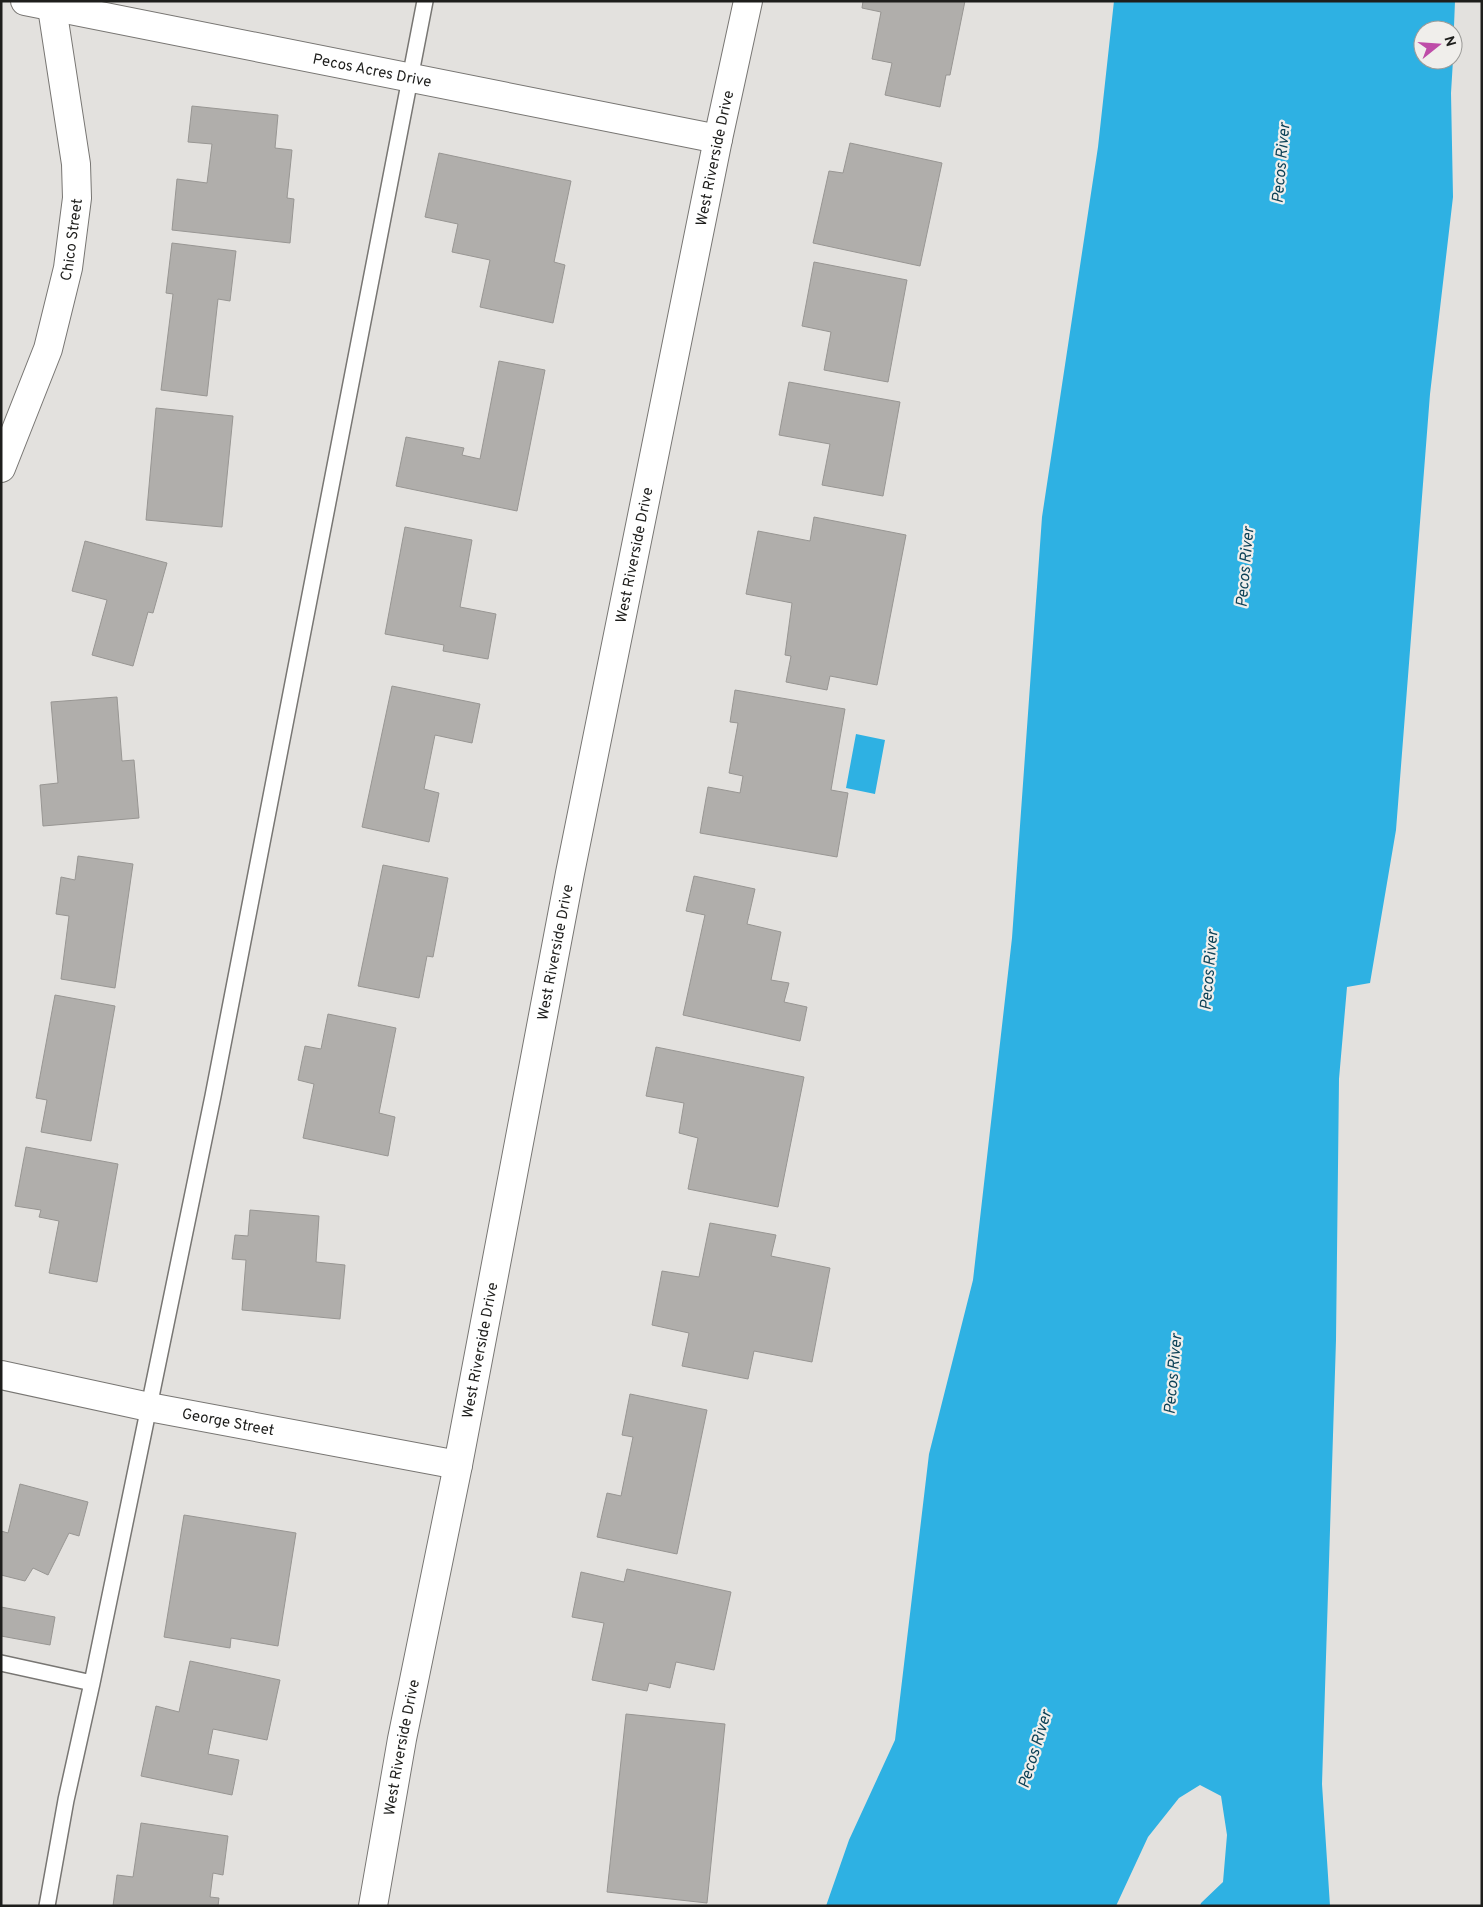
<svg xmlns="http://www.w3.org/2000/svg" width="1483" height="1907" viewBox="0 0 1483 1907" font-family="Overpass,sans-serif">
<rect width="100%" height="100%" fill="#e3e1de"/>
<path fill="#2eb1e3" d="M1114 1H1455L1453 51V30H1423V60H1453L1451 93 1453 197 1430 394 1396 830 1370 983 1347 987 1339 1079 1336 1340 1322 1784 1330 1906H1200L1201 1903 1223 1882 1227 1835 1221 1796 1200 1785 1179 1798 1148 1837 1116 1906H826L849 1840 895 1740 929 1454 973 1280 1012 938 1042 517 1098 147Z
M856 734 885 740 875 794 846 788Z"/>
<path fill="#b0aeab" stroke="#989693" d="M863 1H965L950 75H946L940 107 885 95 892 63 872 59 881 12 862 8Z
M192 106 278 115 275 148 292 150 287 198 294 199 290 243 172 230 177 179 207 183 212 144 188 142Z
M850 143 942 163 920 266 813 243 829 171 843 173Z
M439 153 571 181 554 262 565 265 553 323 480 307 490 260 452 252 458 224 425 217Z
M172 243 236 251 230 301 218 299 207 396 161 390 173 294 166 293Z
M814 262 907 280 888 382 824 370 831 332 802 326Z
M499 361 545 370 517 511 396 486 406 437 464 448 462 455 480 459Z
M789 382 900 402 883 496 822 485 830 444 779 435Z
M156 408 233 416 222 527 146 520Z
M814 517 906 535 877 685 830 676 827 690 786 682 791 656 785 655 792 603 746 594 758 531 810 541Z
M405 527 472 540 460 607 496 614 488 659 443 651 444 645 385 634Z
M85 541 167 563 153 613 148 612 133 666 92 655 107 600 72 591Z
M392 686 480 704 472 743 435 735 424 789 439 793 429 842 362 827Z
M735 690 845 709 831 790 848 793 837 857 700 833 708 787 740 793 743 776 729 773 738 723 730 722Z
M117 697 122 761 134 760 139 818 43 826 40 785 58 783 51 702Z
M78 856 133 864 115 988 61 979 69 916 56 914 61 877 75 880Z
M383 865 448 878 433 957 427 956 419 998 358 986Z
M694 876 755 889 747 924 781 932 771 980 789 983 784 1002 807 1007 800 1041 683 1015 705 915 686 911Z
M55 995 115 1006 91 1141 41 1132 47 1100 36 1098Z
M328 1014 396 1028 379 1113 395 1117 388 1156 303 1138 314 1084 298 1080 305 1046 321 1049Z
M656 1047 804 1077 778 1207 688 1189 698 1138 679 1133 684 1103 646 1096Z
M26 1147 118 1164 97 1282 49 1273 59 1221 39 1217 41 1210 15 1206Z
M250 1210 319 1216 316 1262 345 1265 340 1319 242 1310 246 1260 232 1259 235 1235 248 1236Z
M710 1223 776 1235 771 1256 830 1268 812 1362 754 1351 748 1379 682 1366 689 1333 652 1325 662 1271 699 1277Z
M630 1394 707 1410 677 1554 597 1537 607 1493 621 1496 633 1437 622 1435Z
M20 1484 88 1502 79 1536 69 1533 48 1575 33 1568 25 1581 1 1575V1531L8 1533Z
M184 1515 296 1533 278 1646 231 1638 230 1648 164 1637Z
M627 1569 731 1592 714 1670 676 1662 670 1688 649 1683 647 1691 592 1680 604 1623 572 1617 581 1572 624 1582Z
M1 1607 55 1617 50 1645 1 1636Z
M190 1661 280 1680 267 1740 213 1729 208 1754 239 1760 232 1795 141 1776 156 1706 179 1712Z
M626 1714 725 1724 707 1903 607 1892Z
M141 1823 228 1836 223 1875 213 1873 210 1897 219 1898 218 1906H113L117 1875 133 1877Z"/>
<g fill="none" stroke-linecap="round" stroke-linejoin="round">
<g stroke="#787673" stroke-width="18">
<path id="service" d="M1 1663 92 1683
M47 1906 66 1800 92 1683 213 1096 425 1"/>
</g>
<g stroke="#787673" stroke-width="30">
<g id="minor">
<path id="s1" d="M25 1 718 139"/>
<path id="s2" d="M1 468 48 349 68 268 77 198 76 164 51 1"/>
<path id="s3" d="M1 1375 149 1407 458 1465"/>
<path id="s4" d="M373 1906 402 1739 458 1465 570 873 718 139 748 1"/>
</g>
</g>
<use href="#service" stroke="#fff" stroke-width="15"/>
<use href="#minor" stroke="#fff" stroke-width="28"/>
</g>
<g text-anchor="middle" stroke-width="4.5" stroke-linejoin="round" paint-order="stroke">
<g font-size="15" fill="#1e1e1c" stroke="#f0eeeb">
<text dy="5" stroke="none"><textPath href="#s1" startOffset="354">Pecos Acres Drive</textPath></text>
<text dy="5" stroke="none"><textPath href="#s4" startOffset="1781">West Riverside Drive</textPath></text>
<text dy="5" stroke="none"><textPath href="#s2" startOffset="240">Chico Street</textPath></text>
<text dy="5" stroke="none"><textPath href="#s4" startOffset="1376">West Riverside Drive</textPath></text>
<text dy="5" stroke="none"><textPath href="#s4" startOffset="971">West Riverside Drive</textPath></text>
<text dy="5" stroke="none"><textPath href="#s4" startOffset="566">West Riverside Drive</textPath></text>
<text dy="5" stroke="none"><textPath href="#s3" startOffset="232">George Street</textPath></text>
<text dy="5" stroke="none"><textPath href="#s4" startOffset="161">West Riverside Drive</textPath></text>
</g>
<g font-size="16" font-style="italic" fill="#0d4257" stroke="#f0eeeb">
<text transform="translate(1280 163) rotate(-85)" y="6">Pecos River</text>
<text transform="translate(1244 567) rotate(-85)" y="6">Pecos River</text>
<text transform="translate(1208 970) rotate(-85)" y="6">Pecos River</text>
<text transform="translate(1172 1374) rotate(-85)" y="6">Pecos River</text>
<text transform="translate(1034 1749) rotate(-73)" y="6">Pecos River</text>
</g>
</g>
<rect width="1483" height="1907" fill="none" stroke="#1e1e1c" stroke-width="5"/>
<g transform="translate(1438 45) rotate(73)"><circle r="24" fill="#f0eeeb" stroke="#9c9b98"/>
<path d="M0-4L9 19L0 12L-9 19Z" fill="#be4ca8"/>
<text y="-8" font-size="14" font-weight="bold" text-anchor="middle" fill="#1e1e1c">N</text>
</g>
</svg>
